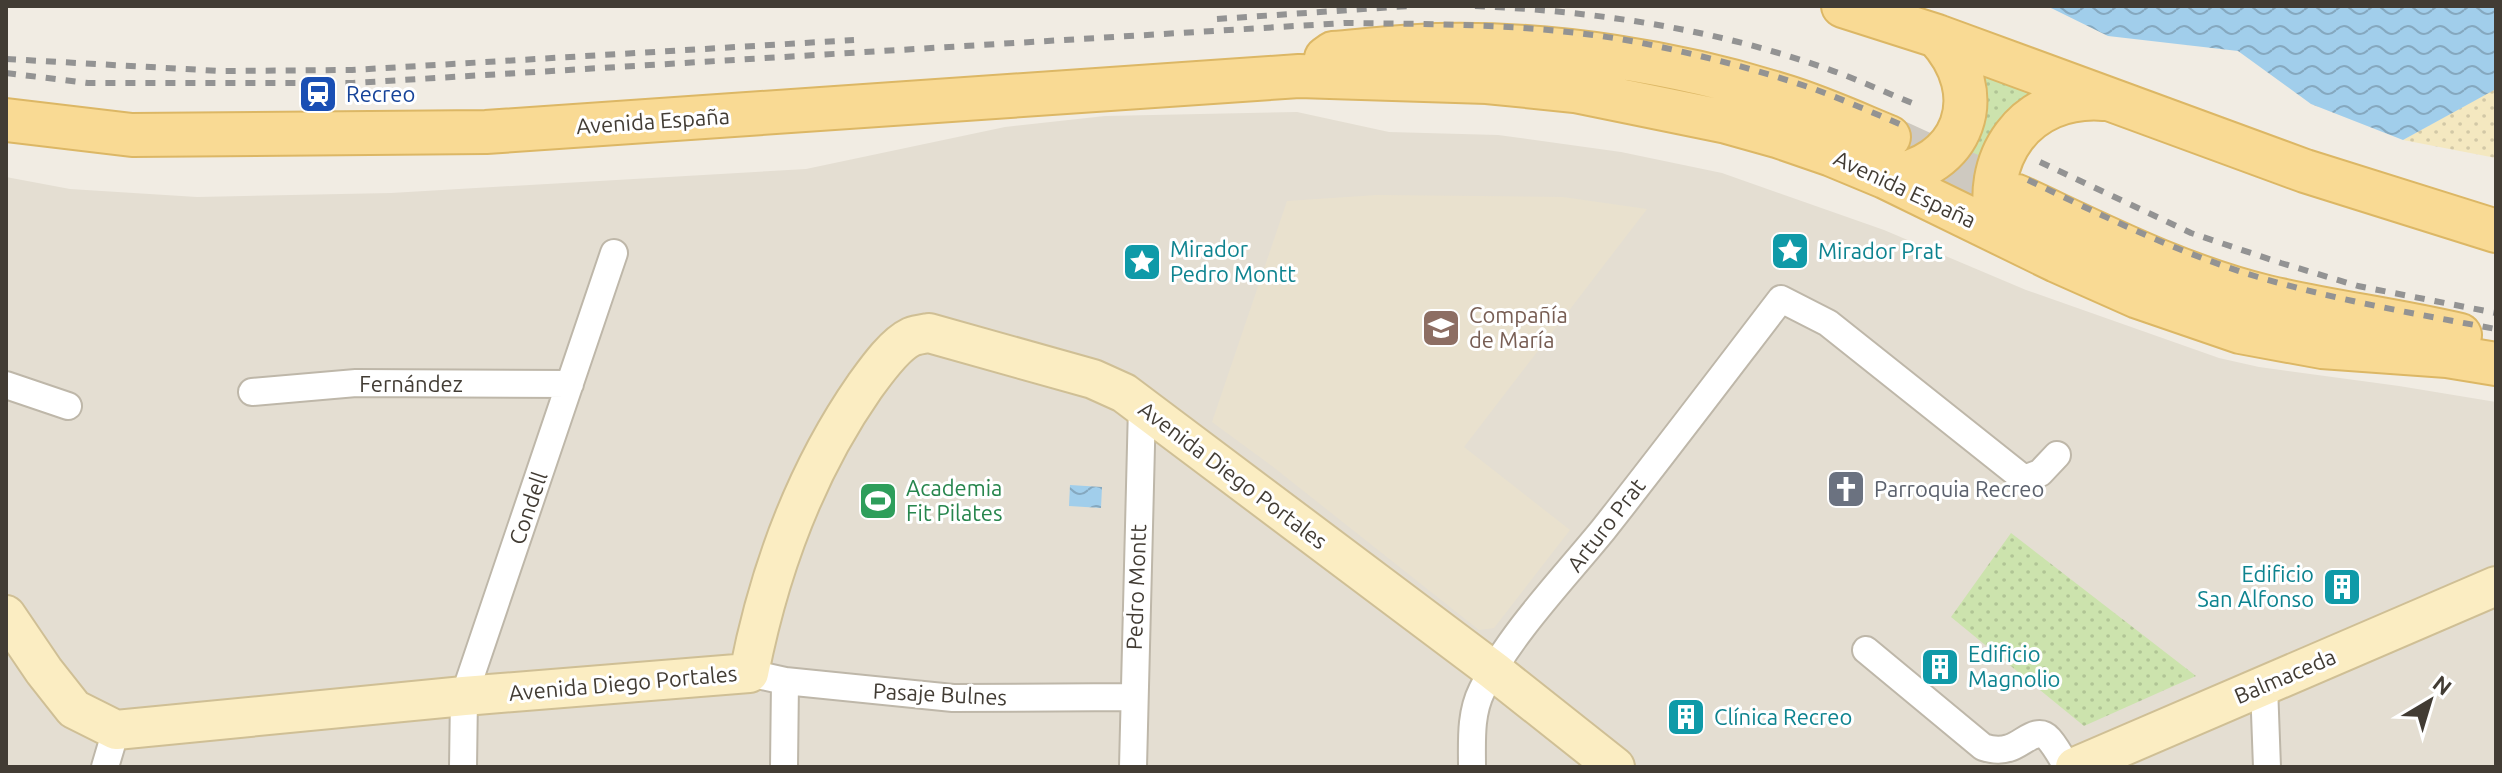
<svg xmlns="http://www.w3.org/2000/svg" width="2502" height="773" viewBox="0 0 2502 773" font-family="Ubuntu,sans-serif">
<defs>
<pattern id="green-dots" width="8" height="8" patternUnits="userSpaceOnUse" patternTransform="scale(2)"><rect width="8" height="8" fill="#cce3ad"/><path d="M2 2h.1M6 6h.1" fill="none" stroke="#b0c495" stroke-width="1.8" stroke-linecap="round"/></pattern>
<pattern id="sand-dots" width="8" height="8" patternUnits="userSpaceOnUse" patternTransform="scale(2)"><rect width="8" height="8" fill="#f4e8c0"/><path d="M2 2h.1M6 6h.1" fill="none" stroke="#d2c8a6" stroke-width="1.8" stroke-linecap="round"/></pattern>
<pattern id="water-waves" width="16" height="10" patternUnits="userSpaceOnUse" patternTransform="scale(2)"><rect width="16" height="10" fill="#a1ceeb"/><path d="M0 5q4-4 8 0t8 0" fill="none" stroke="#85a8bf"/></pattern>
</defs>
<rect width="100%" height="100%" fill="#f1ece3"/>
<path fill="#e4ded2" d="M1297 112 1389 132 1498 135 1621 152 1722 173 1884 230 2026 290 2219 358 2259 367 2399 386 2496 402V767H6V177L70 189 197 197 391 193 806 169 1005 127 1105 116Z"/>
<path fill="#e9e1ce" d="M1377 195 1563 197 1647 209 1464 447 1570 530 1494 628 1479 630 1272 466 1212 422 1287 201Z"/>
<path fill="url(#green-dots)" d="M1971 67 2047 93 2009 108 1993 135 1977 198 1930 174Z
M2011 533 2196 676 2084 726 1951 617Z"/>
<path fill="url(#sand-dots)" d="M2496 89V158L2403 140 2493 90Z"/>
<path fill="url(#water-waves)" d="M2047 6H2496V89L2403 140 2311 104 2238 51 2108 36Z
M1070 485 1102 487 1101 508 1069 506Z"/>
<g fill="none" stroke-linecap="round" stroke-linejoin="round">
<path stroke="#cec9c0" stroke-width="42" stroke-dasharray="42 21" stroke-linecap="butt" d="M1889 137 2017 196"/>
<g stroke="#beb7a9" stroke-width="30">
<path id="street" d="M6 385 68 406
M252 392 356 383 570 384
M1866 650 1983 747C1992 750 2000 751 2009 748 2022 745 2037 725 2049 739 2056 747 2062 758 2067 767
M749 673 785 681 953 698 1133 697
M2264 686 2267 767
M105 767 116 730
M463 767 464 696 614 253
M784 767 785 681
M1133 767 1142 406
M1472 767C1472 741 1470 714 1482 690 1510 634 1563 579 1603 530 1663 454 1722 376 1781 299L1828 323 2024 479 2040 473 2057 455"/>
</g>
<g stroke="#cfbf95" stroke-width="42">
<path id="secondary" d="M6 615 44 671 74 709 116 730 464 696 749 673C769 571 805 472 865 386 876 371 894 345 911 337 916 335 923 334 929 333L1093 379 1124 393 1494 671 1615 767
M2075 767 2496 586"/>
</g>
<g stroke="#dcb765" stroke-width="46">
<path id="primary" d="M1843 6 1937 36 2305 171 2496 231
M1326 58 1333 53C1368 50 1403 46 1437 45 1550 42 1679 62 1787 97 1822 108 1855 123 1889 137
M6 120 132 135 486 132 1299 76 1487 82 1575 91 1727 122 1777 136 1832 155 1885 177 2057 261 2138 297 2240 332 2322 347 2447 356 2496 364
M1885 177C1965 168 1991 94 1937 36
M2017 196C2099 234 2180 276 2267 297 2331 312 2396 320 2460 335
M1999 232C1979 159 2025 93 2104 99"/>
</g>
<use href="#street" stroke="#fff" stroke-width="26"/>
<use href="#secondary" stroke="#fbedc2" stroke-width="38"/>
<use href="#primary" stroke="#f9da94" stroke-width="42"/>
<path stroke="#939393" stroke-width="6" stroke-dasharray="10 10" stroke-linecap="butt" d="M1475 6C1593 11 1710 28 1822 67 1852 77 1882 91 1912 103
M1217 19 1409 6
M6 59 221 71 352 70 854 40
M6 73 88 83H353L1345 23C1442 24 1541 24 1637 42 1696 54 1756 69 1814 89 1844 100 1874 113 1904 126
M2040 162 2191 233 2281 263 2358 286 2496 313
M2028 180C2103 216 2178 253 2258 277 2336 300 2416 314 2496 329"/>
</g>
<defs>
<g id="station-square" transform="scale(2)"><rect x="-9" y="-9" width="18" height="18" rx="4" fill="#1a4fb4" stroke="#fff"/><path d="M-3-6H3Q5-6 5-4V2Q5 4 3 4L4.5 6H3L1.5 4h-3L-3 6H-4.5L-3 4Q-5 4-5 2V-4Q-5-6-3-6ZM-3.5-4v3h7v-3ZM-3.5 1v1.5H-2V1ZM2 1v1.5H3.5V1Z" fill="#fff"/></g>
<g id="sight-square" transform="scale(2)"><rect x="-9" y="-9" width="18" height="18" rx="4" fill="#0f9aa8" stroke="#fff"/><path d="M0-6L1.8-2.2L6-1.7L2.9 1.2L3.7 5.4L0 3.3L-3.7 5.4L-2.9 1.2L-6-1.7L-1.8-2.2Z" fill="#fff"/></g>
<g id="school-square" transform="scale(2)"><rect x="-9" y="-9" width="18" height="18" rx="4" fill="#8d6e63" stroke="#fff"/><path d="M0-5L7-2L0 1L-7-2ZM-4 1L0 2.5L4 1V4Q0 6-4 4Z" fill="#fff"/></g>
<g id="church-square" transform="scale(2)"><rect x="-9" y="-9" width="18" height="18" rx="4" fill="#6b7280" stroke="#fff"/><path d="M-1.2-6h2.4v3.5h3.3v2.4h-3.3V6h-2.4V-.1h-3.3v-2.4h3.3Z" fill="#fff"/></g>
<g id="stadium-square" transform="scale(2)"><rect x="-9" y="-9" width="18" height="18" rx="4" fill="#2e9e5b" stroke="#fff"/><path d="M0-5a6.5 5 0 1 0 0 10a6.5 5 0 1 0 0-10ZM-3.5-1.8h7v3.6h-7Z" fill="#fff"/></g>
<g id="building-square" transform="scale(2)"><rect x="-9" y="-9" width="18" height="18" rx="4" fill="#0f9aa8" stroke="#fff"/><path d="M-4-6H4V6H1V3H-1V6H-4ZM-2.5-4.3h1.7v1.8h-1.7ZM.8-4.3h1.7v1.8H.8ZM-2.5-1h1.7V.8h-1.7ZM.8-1h1.7V.8H.8Z" fill="#fff"/></g>
</defs>
<g fill-rule="evenodd">
<use href="#station-square" x="318" y="94"/>
<use href="#sight-square" x="1790" y="251"/>
<use href="#sight-square" x="1142" y="262"/>
<use href="#school-square" x="1441" y="328"/>
<use href="#church-square" x="1846" y="489"/>
<use href="#stadium-square" x="878" y="501"/>
<use href="#building-square" x="2342" y="587"/>
<use href="#building-square" x="1940" y="667"/>
<use href="#building-square" x="1686" y="717"/>
</g>
<g text-anchor="middle" stroke-width="6" stroke-linejoin="round" paint-order="stroke">
<g font-size="22" fill="#164399" stroke="#fff" text-anchor="start">
<text x="346" y="102">Recreo</text>
</g>
<g font-size="22" fill="#423c34" stroke="#fff">
<text transform="translate(653 121) rotate(-4)" y="8">Avenida España</text>
<text transform="translate(1905 189) rotate(25)" y="8">Avenida España</text>
<text x="411" y="392">Fernández</text>
<text transform="translate(1233 475) rotate(37)" y="8">Avenida Diego Portales</text>
<text transform="translate(528 508) rotate(-71)" y="8">Condell</text>
<text transform="translate(1606 525) rotate(-52)" y="8">Arturo Prat</text>
<text transform="translate(1136 587) rotate(-88)" y="8">Pedro Montt</text>
<text transform="translate(2285 676) rotate(-23)" y="8">Balmaceda</text>
<text transform="translate(623 683) rotate(-5)" y="8">Avenida Diego Portales</text>
<text transform="translate(940 694) rotate(3)" y="8">Pasaje Bulnes</text>
</g>
<g font-size="22" fill="#0d838f" stroke="#fff" text-anchor="start">
<text x="1170" y="257">Mirador<tspan x="1170" dy="25">Pedro Montt</tspan></text>
<text x="1818" y="259">Mirador Prat</text>
<text x="2314" y="582" text-anchor="end">Edificio<tspan x="2314" dy="25">San Alfonso</tspan></text>
<text x="1968" y="662">Edificio<tspan x="1968" dy="25">Magnolio</tspan></text>
<text x="1714" y="725">Clínica Recreo</text>
</g>
<g font-size="22" fill="#785e54" stroke="#fff" text-anchor="start">
<text x="1469" y="323">Compañía<tspan x="1469" dy="25">de María</tspan></text>
</g>
<g font-size="22" fill="#27864d" stroke="#fff" text-anchor="start">
<text x="906" y="496">Academia<tspan x="906" dy="25">Fit Pilates</tspan></text>
</g>
<g font-size="22" fill="#5b616d" stroke="#fff" text-anchor="start">
<text x="1874" y="497">Parroquia Recreo</text>
</g>
</g>
<rect width="2502" height="773" fill="none" stroke="#423c34" stroke-width="16"/>
<g transform="translate(2430 701) rotate(38)" stroke="#ffffff" stroke-width="6" paint-order="stroke">
<path d="M0-6L14 30L0 20L-14 30Z" fill="#423c34"/>
<text y="-12" font-size="22" font-weight="bold" text-anchor="middle" fill="#423c34">N</text>
</g>
</svg>
